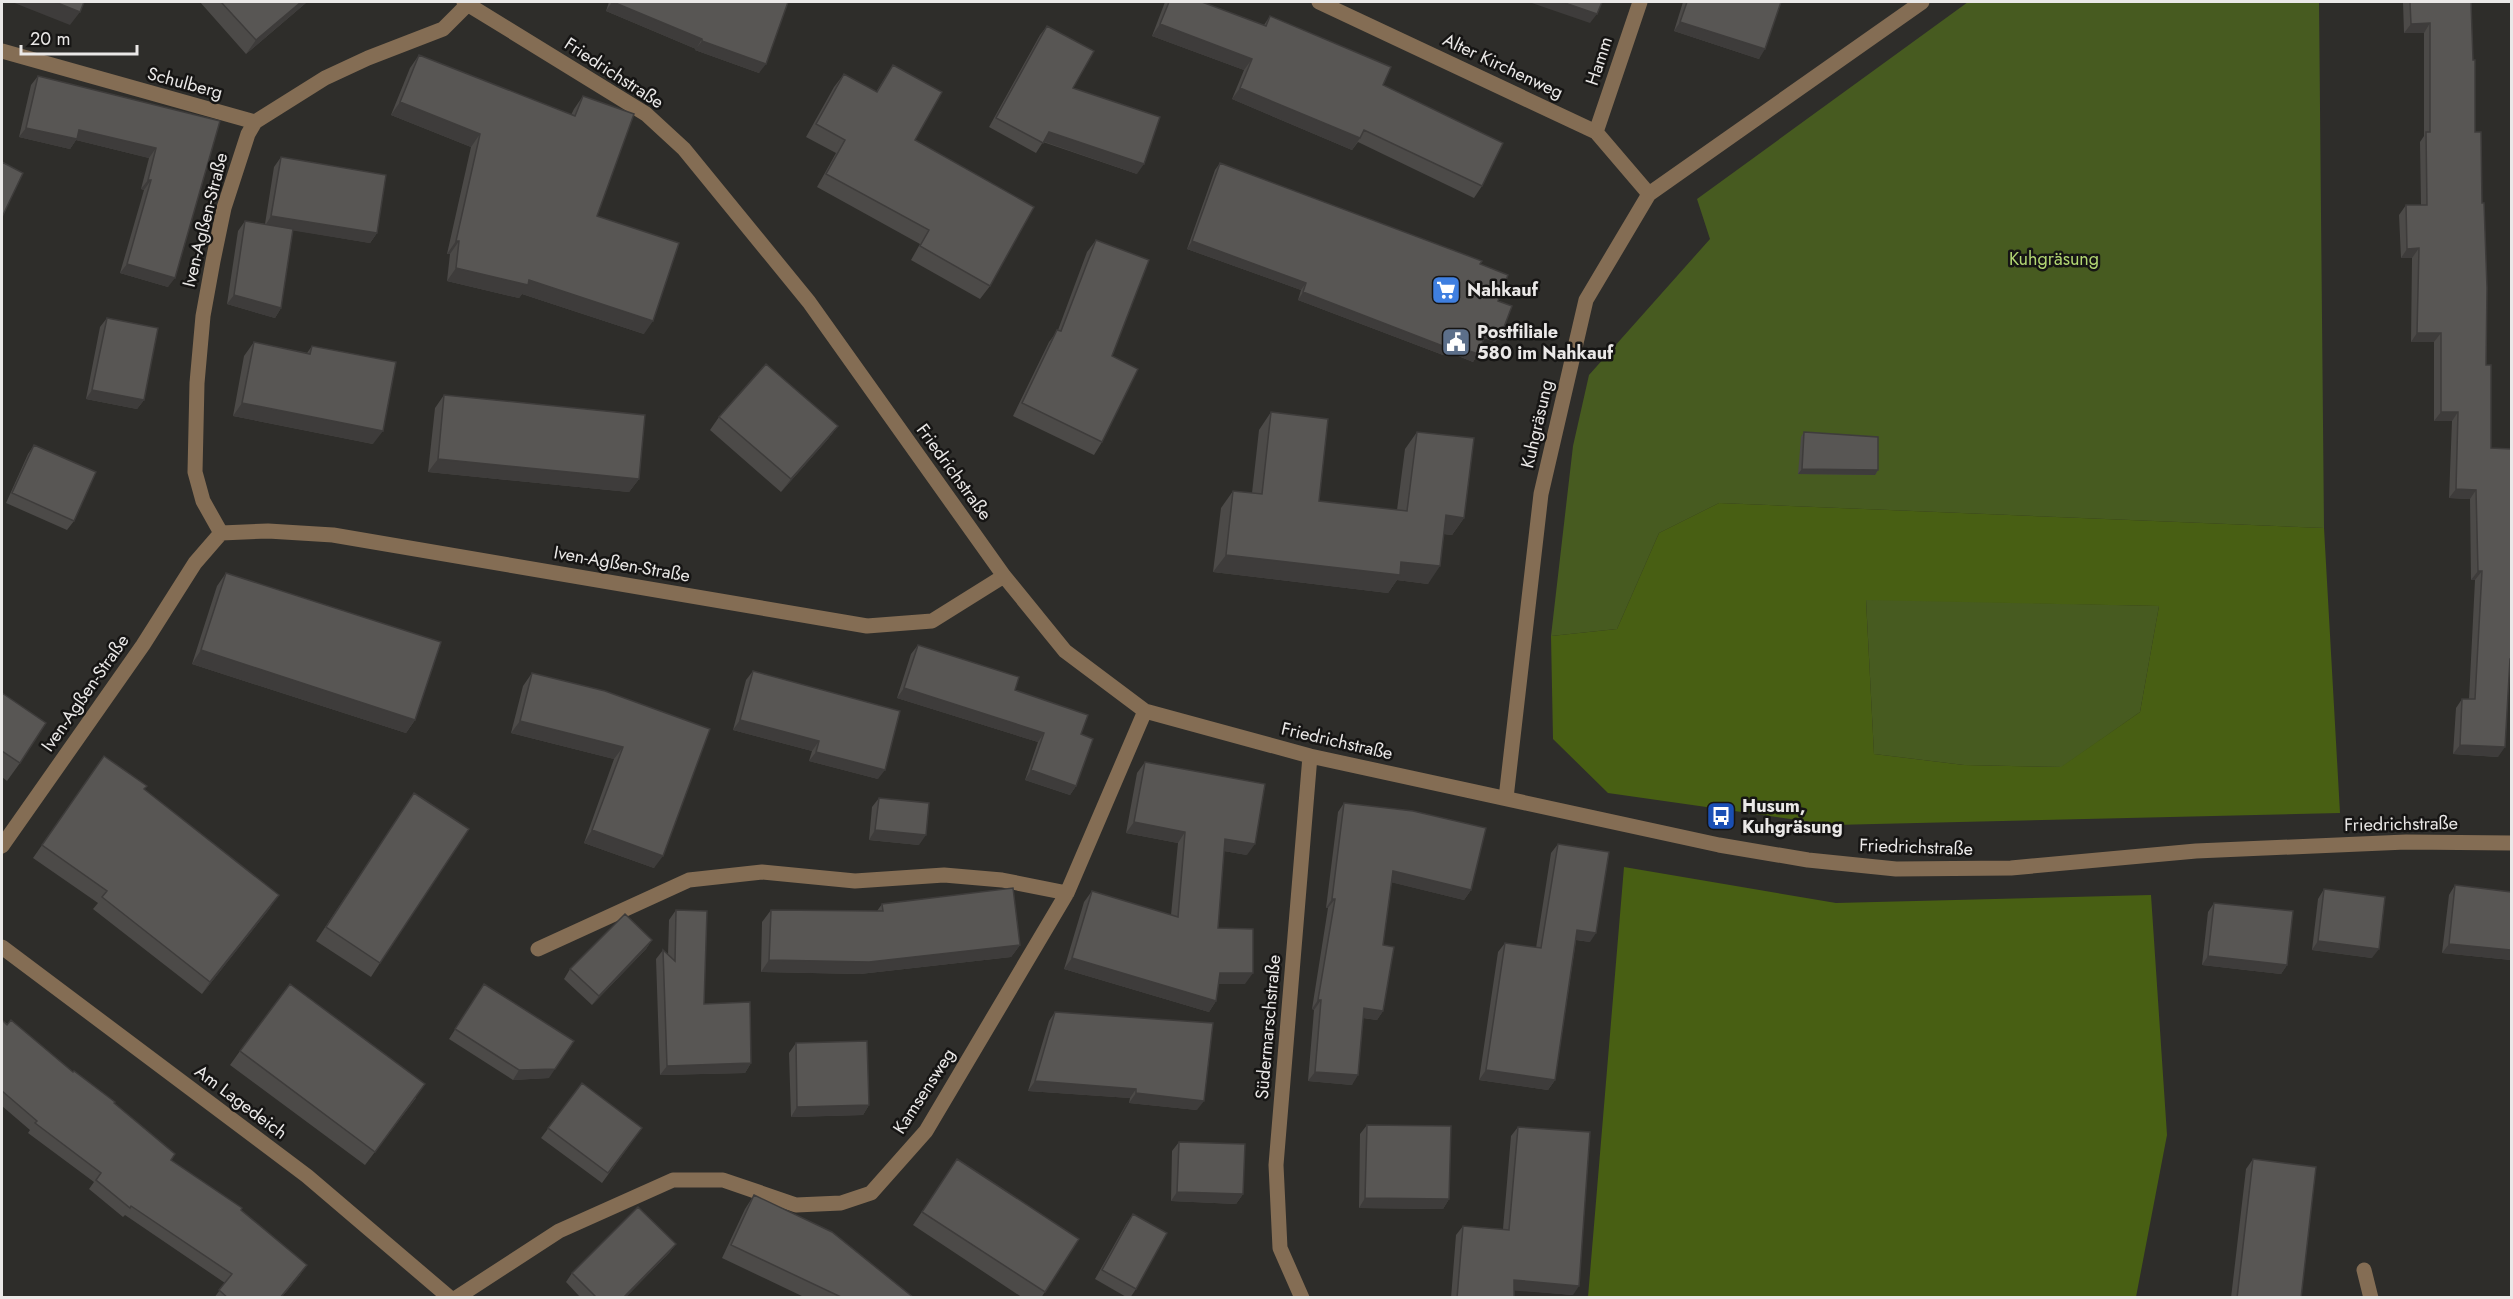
<svg xmlns="http://www.w3.org/2000/svg" width="2513" height="1299" viewBox="0 0 2513 1299" font-family="Jost,sans-serif">
<rect width="100%" height="100%" fill="#2e2d2a"/>
<path fill="#475b20" d="M1968 2H2319L2324 528 1719 503 1659 533 1617 629 1551 636 1573 446 1589 375 1710 239 1697 199Z
M1866 599 2159 606 2140 712 2062 767 1964 765 1874 754Z"/>
<path fill="#485f13" fill-rule="evenodd" d="M1719 503 2324 528 2340 813 1833 825 1608 793 1553 739 1551 636 1617 629 1659 533ZM1866 600 2159 606 2140 712 2061 767 1964 765 1874 754Z
M1624 867 1836 903 2151 895 2167 1135 2136 1297H1588Z"/>
<g fill="none" stroke-linecap="round" stroke-linejoin="round">
<path stroke="#846d54" stroke-width="15" d="M464 2 646 114 684 149 809 302 1004 576 1065 651 1145 711 1310 756 1719 845 1808 860 1896 869 2011 868 2196 851 2406 842 2512 843
M1319 2 1596 132 1649 194
M2 51 255 122
M1596 132 1640 2
M221 533 268 531 333 535 867 626 932 621 1004 576
M1506 798 1541 494 1586 300 1649 194 1922 2
M2 846 143 645 195 563 221 533 203 501 195 472 197 383 203 316 213 261 224 208 248 134 255 122 325 78 368 58 443 29 468 4
M2 947 307 1176 450 1298
M538 949 689 880 762 872 855 881 944 875 1002 880 1067 893
M2364 1270 2371 1298
M456 1298 559 1231 673 1180H723L796 1205 841 1203 871 1193 926 1131 1067 893 1145 711
M1302 1298 1280 1248 1276 1165 1310 756"/>
</g>
<path fill="#4c4a48" d="M200 2H307L246 54Z
M609 2H788L759 73 695 50 696 49 606 11Z
M1165 2H1202L1264 25 1270 16 1383 85 1482 186 1474 198 1358 142 1352 150 1232 99 1244 70 1152 36Z
M1683 2H1781L1759 59 1674 31Z
M2403 2H2471L2475 132 2482 203 2486 365 2491 448 2511 449V669H2509L2498 757 2453 754 2456 708 2462 699H2469L2475 580H2471L2470 499 2449 498 2452 421H2434V342H2411L2412 258H2401L2399 215 2406 205H2421L2420 142 2424 136V33H2404Z
M1047 26 1073 88 1137 174 1043 142 1036 153 989 127 1040 35Z
M419 55 571 115 574 109 583 96 597 216 644 334 522 294 519 298 447 281 450 254H447L471 147 391 115 410 68Z
M893 65 915 140 990 286 980 299 911 260 920 244 817 187 836 153 806 137 834 87 844 74 876 92Z
M38 76 220 121 168 287 120 273 144 190 141 189 149 158 76 140 70 149 19 137 31 85Z
M281 157 377 233 370 243 293 230 281 308 275 318 227 304 238 231 245 221 265 224 274 167Z
M1220 163 1480 264 1498 301 1501 335 1495 342 1484 338 1478 354 1473 362 1446 351 1443 355 1298 300 1301 290 1187 249 1215 170Z
M1096 240 1112 356 1102 442 1094 455 1013 416 1049 342 1058 330 1087 252Z
M107 318 144 400 137 409 86 399 100 327Z
M254 342 307 353 312 346 373 444 233 416 244 356Z
M444 395 639 479 629 492 428 472 435 408Z
M1271 412 1319 501 1397 510 1405 449 1417 432 1464 518 1452 535 1444 534 1428 584 1397 580 1388 593 1213 572 1221 508 1233 491 1252 493 1259 430Z
M719 417 838 426 828 439 781 492 710 430Z
M1804 432 1878 470 1875 475 1798 474 1801 437Z
M34 445 74 521 67 530 6 503 28 454Z
M226 573 415 720 406 733 192 664 217 586Z
M918 645 1015 690 1076 786 1070 795 1025 780 1038 742 897 698 911 654Z
M753 671 878 779 809 761 812 751 733 730 746 680Z
M532 673 710 729 654 868 584 843 614 759 511 733 523 686Z
M2 693 20 763 7 781 2 777Z
M104 756 144 789 270 908 202 994 93 909 98 903 33 858Z
M1145 762 1247 855 1224 851 1218 928 1245 984H1218L1216 1001 1209 1012 1064 969 1084 902 1092 891 1171 915 1178 843 1126 833 1137 773Z
M414 793 380 963 371 977 316 941Z
M879 798 919 845 869 840 872 807Z
M1344 803 1471 890 1464 900 1391 882 1383 945V1011L1377 1020 1363 1018 1352 1085 1308 1081 1314 1010 1312 1009 1328 908H1326L1338 812Z
M1558 844 1590 942 1576 940 1555 1080 1548 1090 1479 1080 1498 952 1505 943 1536 948 1551 853Z
M2455 885 2511 892V960L2442 953 2449 895Z
M2324 889 2372 958 2312 950 2318 899Z
M2214 903 2287 965 2281 974 2202 965 2208 912Z
M882 904 1020 945 1011 957 860 974 761 972 762 922 771 910 877 911Z
M676 910 704 1004 751 1063 745 1073 660 1075 656 959 663 950 668 955 669 920Z
M652 940 646 949 592 1005 564 979 570 969Z
M484 984 549 1078 513 1080 449 1039Z
M1055 1012 1197 1110 1129 1103 1130 1098 1028 1091 1049 1021Z
M2 1020 114 1103 175 1154 171 1160 241 1210 300 1275 281 1298H214L225 1283 125 1215 123 1217 89 1189 94 1182 28 1133 30 1130 2 1106Z
M796 1043 869 1105 863 1115 791 1117 789 1053Z
M240 1051 416 1098 365 1165 230 1065Z
M582 1083 642 1128 602 1183 541 1138Z
M1367 1125 1449 1199 1443 1209 1359 1208 1360 1134Z
M1518 1127 1573 1295 1514 1290V1298H1451L1456 1235 1463 1226 1503 1229 1511 1136Z
M1179 1142 1243 1194 1236 1204 1171 1201 1172 1151Z
M957 1159 1079 1239 1041 1298H1023L913 1225Z
M2253 1159 2301 1298H2231L2246 1169Z
M754 1195 914 1298H806L722 1258 745 1209Z
M1133 1214 1136 1289 1130 1298H1128L1095 1279 1126 1224Z
M676 1244 669 1253 625 1298H581L566 1282 572 1273Z"/>
<path fill="#3e3c3b" d="M12 2H55L80 12 70 25Z
M301 2H307L246 54 256 40Z
M612 2 702 39 696 49 606 11Z
M1529 2H1562L1597 14 1590 23Z
M1680 22 1765 49 1759 59 1674 31Z
M2430 23 2424 33H2404L2411 24Z
M1160 24 1252 59 1244 70 1152 36Z
M702 41 766 64 759 73 695 50Z
M1240 88 1360 138 1352 150 1232 99Z
M400 102 480 134 471 147 391 115Z
M26 128 79 130 156 148 149 158 76 140 70 149 19 137Z
M1049 132 1144 164 1137 174 1042 141Z
M148 180H151L144 190 141 189Z
M271 216 377 233 370 243 265 226Z
M456 241H459L450 254H447Z
M1192 241 1306 283 1301 290 1187 249Z
M2419 248 2412 258H2401L2407 249Z
M127 264 175 278 168 287 120 273Z
M456 268 529 280 653 321 644 334 522 294 519 298 447 281Z
M1303 292 1450 344 1478 354 1473 362 1446 351 1443 355 1298 300Z
M234 295 281 308 275 318 227 304Z
M1487 330 1501 335 1495 342 1482 337Z
M2417 333H2441L2434 342H2411Z
M92 390 144 400 137 409 86 399Z
M242 403 383 431 373 444 233 416Z
M2441 412H2458L2452 421H2434Z
M838 426 828 439 781 492 791 479Z
M438 459 639 479 629 492 428 472Z
M1802 469 1878 470 1875 475 1798 474Z
M2456 489 2476 490 2470 499 2449 498Z
M1446 515 1464 518 1452 535 1434 533Z
M1226 555 1401 562 1440 566 1428 584 1397 580 1388 593 1213 572Z
M2478 571H2482L2475 580H2471Z
M201 650 415 720 406 733 192 664Z
M2510 659H2511V669H2503Z
M904 688 1044 733 1038 742 897 698Z
M740 720 819 741 812 751 733 730Z
M520 721 623 747 614 759 511 733Z
M2460 745 2505 747 2498 757 2453 754Z
M816 752 885 770 878 779 809 761Z
M1031 770 1076 786 1070 795 1025 780Z
M1134 822 1185 832 1178 843 1126 833Z
M592 830 663 856 654 868 584 843Z
M875 830 926 835 919 845 869 840Z
M1225 839 1255 844 1247 855 1218 850Z
M1393 871 1471 890 1464 900 1386 881Z
M279 895 270 908 202 994 210 982Z
M1332 899H1335L1328 908H1326Z
M1577 930 1596 933 1590 942 1571 939Z
M652 940 646 949 592 1005 599 996Z
M2318 941 2379 949 2372 958 2312 950Z
M2449 944 2511 950V960L2442 953Z
M1020 945 1011 957 860 974 761 972 769 960Z
M2208 956 2287 965 2281 974 2202 965Z
M1072 958 1216 1001 1209 1012 1064 969Z
M1220 973H1253L1245 984H1212Z
M1318 1000H1321L1314 1010 1312 1009Z
M1364 1008 1383 1011 1377 1020 1358 1017Z
M751 1063 745 1073 660 1075 667 1066Z
M555 1069 549 1078 513 1080 519 1070Z
M1486 1070 1555 1080 1548 1090 1479 1080Z
M1315 1072 1358 1075 1352 1085 1308 1081Z
M1035 1081 1136 1089 1130 1098 1028 1091Z
M1136 1093 1204 1101 1197 1110 1129 1103Z
M869 1105 863 1115 791 1117 797 1107Z
M1177 1192 1243 1194 1236 1204 1171 1201Z
M1365 1198 1449 1199 1443 1209 1359 1208Z
M676 1244 669 1253 625 1298H623Z
M307 1265 300 1275 281 1298H280Z
M1514 1280 1579 1286 1573 1295 1507 1290Z"/>
<path fill="#585654" stroke="#3e3c3b" stroke-width="1.5" d="M55 2H84L80 12Z
M221 2H301L256 40Z
M613 2H788L766 64 702 41V39Z
M1169 2H1202L1266 26 1270 16 1391 67 1383 85 1503 143 1482 186 1364 130 1360 138 1240 88 1252 59 1160 24Z
M1562 2H1602L1597 14Z
M1687 2H1781L1765 49 1680 22Z
M2410 2H2471L2473 60H2475V132H2481L2482 203H2484L2487 288 2486 365H2491V448L2511 449V659H2510L2505 747 2460 745 2462 699H2475L2482 571H2478L2476 490 2456 489 2458 412H2441V333H2417L2419 248 2407 249 2406 205H2427L2426 132H2430V23L2411 24Z
M1047 26 1094 51 1073 88 1160 117 1144 164 1049 132 1043 143 996 118Z
M419 55 575 116 583 96 634 114 597 216 679 243 653 321 529 280 528 285 456 268 459 241H456L480 134 400 102Z
M893 65 942 92 915 140 1034 207 990 286 920 246 929 230 826 174 845 140 816 124 844 74 877 92Z
M38 76 220 121 175 278 127 264 151 180H148L156 148 79 130 77 139 26 128Z
M281 157 386 175 377 233 271 216Z
M2 162 23 173 2 217Z
M1220 163 1482 261 1480 264 1508 275 1498 301 1512 306 1501 335 1487 330 1478 354 1450 344 1448 348 1303 292 1306 283 1192 241Z
M245 221 293 229 281 308 234 295Z
M1096 240 1149 260 1112 356 1138 369 1102 442 1022 403 1057 330 1061 331Z
M107 318 158 328 144 400 92 390Z
M254 342 310 354 312 346 396 362 383 431 242 403Z
M766 364 838 426 791 479 719 417Z
M444 395 645 415 639 479 438 459Z
M1271 412 1328 419 1319 501 1407 511 1417 432 1474 438 1464 518 1446 515 1440 566 1401 562 1400 575 1226 555 1233 491 1262 494Z
M1804 432 1878 437V470L1802 469Z
M34 445 96 472 74 521 12 493Z
M226 573 441 642 415 720 201 650Z
M918 645 1019 677 1015 690 1088 715 1081 734 1093 739 1076 786 1031 770 1044 733 904 688Z
M753 671 900 711 885 770 816 752 819 741 740 720Z
M532 673 605 691 710 729 663 856 592 830 623 747 520 721Z
M2 693 46 723 20 763 2 751Z
M104 756 147 786 144 789 279 895 210 982 102 897 107 891 42 845Z
M1145 762 1265 784 1255 844 1225 839 1218 928 1253 929V973H1220L1216 1001 1072 958 1092 891 1178 917 1185 832 1134 822Z
M414 793 469 829 380 963 326 927Z
M879 798 929 803 926 835 875 830Z
M1344 803 1413 811 1486 828 1471 890 1393 871 1383 945 1394 947 1383 1011 1364 1008 1358 1075 1315 1072 1321 1000H1318L1335 899H1332Z
M1558 844 1609 852 1596 933 1577 930 1555 1080 1486 1070 1505 943 1541 948Z
M2455 885 2511 892V950L2449 944Z
M1013 888 1020 945 869 962 769 960 771 910 883 911 882 904Z
M2324 889 2385 897 2379 949 2318 941Z
M2214 903 2293 911 2287 965 2208 956Z
M676 910 707 911 704 1004 750 1002 751 1063 667 1066 663 950 675 961Z
M625 914 652 940 599 996 570 969Z
M290 984 425 1084 375 1152 240 1051Z
M484 984 574 1041 555 1069 519 1070 455 1029Z
M1055 1012 1213 1023 1204 1101 1136 1093V1089L1035 1081Z
M2 1020 7 1025 11 1020 73 1072 74 1071 115 1102 114 1103 175 1154 171 1160 242 1208 241 1210 307 1265 280 1298H228L219 1290 232 1274 131 1206 130 1208 96 1180 101 1173 35 1123 37 1121 2 1091Z
M867 1041 869 1105 797 1107 796 1043Z
M582 1083 642 1128 608 1173 548 1128Z
M1367 1125 1451 1126 1449 1199 1365 1198Z
M1518 1127 1590 1132 1579 1286 1514 1280V1298H1457L1463 1226 1509 1230Z
M1179 1142 1245 1144 1243 1194 1177 1192Z
M957 1159 1079 1239 1045 1292 922 1212Z
M2253 1159 2316 1167 2301 1298H2237Z
M754 1195 832 1232 914 1298H843L731 1245Z
M638 1207 676 1244 623 1298H597L572 1273Z
M1133 1214 1167 1233 1136 1289 1102 1270Z"/>
<defs>
<g id="supermarket-square" transform="scale(1.5)"><rect x="-9" y="-9" width="18" height="18" rx="4" fill="#3f7fe0" stroke="#161514"/><path d="M-6-5.5h2.5l.6 2H6L4.5 2H-2.5L-4.4-4H-6ZM-1.5 3.2a1.3 1.3 0 1 0 .1 0ZM3 3.2a1.3 1.3 0 1 0 .1 0Z" fill="#fff"/></g>
<g id="civic-square" transform="scale(1.5)"><rect x="-9" y="-9" width="18" height="18" rx="4" fill="#5c6f8a" stroke="#161514"/><path d="M-.6-6.5H3V-4.5H.6V-3L4-1V1h2V6H-6V1h2V-1L-.6-3ZM-1.2 2.5V6h2.4V2.5Z" fill="#fff"/></g>
<g id="bus-square" transform="scale(1.5)"><rect x="-9" y="-9" width="18" height="18" rx="4" fill="#1a4fb4" stroke="#161514"/><path d="M-5-6H5V4H4V6H2V4H-2V6H-4V4H-5ZM-3.5-4V0h7V-4ZM-3.5 1.2v1.5H-2V1.2ZM2 1.2v1.5H3.5V1.2Z" fill="#fff"/></g>
</defs>
<g fill-rule="evenodd">
<use href="#supermarket-square" x="1446" y="290"/>
<use href="#civic-square" x="1456" y="342"/>
<use href="#bus-square" x="1721" y="816"/>
</g>
<g text-anchor="middle" stroke-width="5" stroke-linejoin="round" paint-order="stroke">
<g font-size="18" fill="#eae8e7" stroke="#161514">
<text transform="translate(1599 61) rotate(-72)" y="6">Hamm</text>
<text transform="translate(1503 66) rotate(25)" y="6">Alter Kirchenweg</text>
<text transform="translate(614 73) rotate(33)" y="6">Friedrichstraße</text>
<text transform="translate(185 83) rotate(15)" y="6">Schulberg</text>
<text transform="translate(205 220) rotate(-76)" y="6">Iven-Agßen-Straße</text>
<text transform="translate(1537 424) rotate(-77)" y="6">Kuhgräsung</text>
<text transform="translate(954 472) rotate(54)" y="6">Friedrichstraße</text>
<text transform="translate(622 564) rotate(10)" y="6">Iven-Agßen-Straße</text>
<text transform="translate(85 693) rotate(-55)" y="6">Iven-Agßen-Straße</text>
<text transform="translate(1337 741) rotate(13)" y="6">Friedrichstraße</text>
<text transform="translate(2401 824) rotate(-1)" y="6">Friedrichstraße</text>
<text transform="translate(1916 847) rotate(2)" y="6">Friedrichstraße</text>
<text transform="translate(1268 1027) rotate(-85)" y="6">Südermarschstraße</text>
<text transform="translate(924 1091) rotate(-57)" y="6">Kamsensweg</text>
<text transform="translate(241 1102) rotate(37)" y="6">Am Lagedeich</text>
</g>
<g font-size="18" fill="#b3d773" stroke="#161514">
<text x="2054" y="265">Kuhgräsung</text>
</g>
<g font-size="18" font-weight="bold" fill="#eae8e7" stroke="#161514" text-anchor="start">
<text x="1467" y="296">Nahkauf</text>
<text x="1477" y="338">Postfiliale<tspan x="1477" dy="21">580 im Nahkauf</tspan></text>
<text x="1742" y="812">Husum,<tspan x="1742" dy="21">Kuhgräsung</tspan></text>
</g>
</g>
<rect width="2513" height="1299" fill="none" stroke="#eae8e7" stroke-width="6"/>
<path d="M21 45v9h116v-9" fill="none" stroke="#eae8e7" stroke-width="3"/>
<text x="30" y="45" font-size="18" fill="#eae8e7" stroke="#161514" stroke-width="4.5" paint-order="stroke">20 m</text>
</svg>
